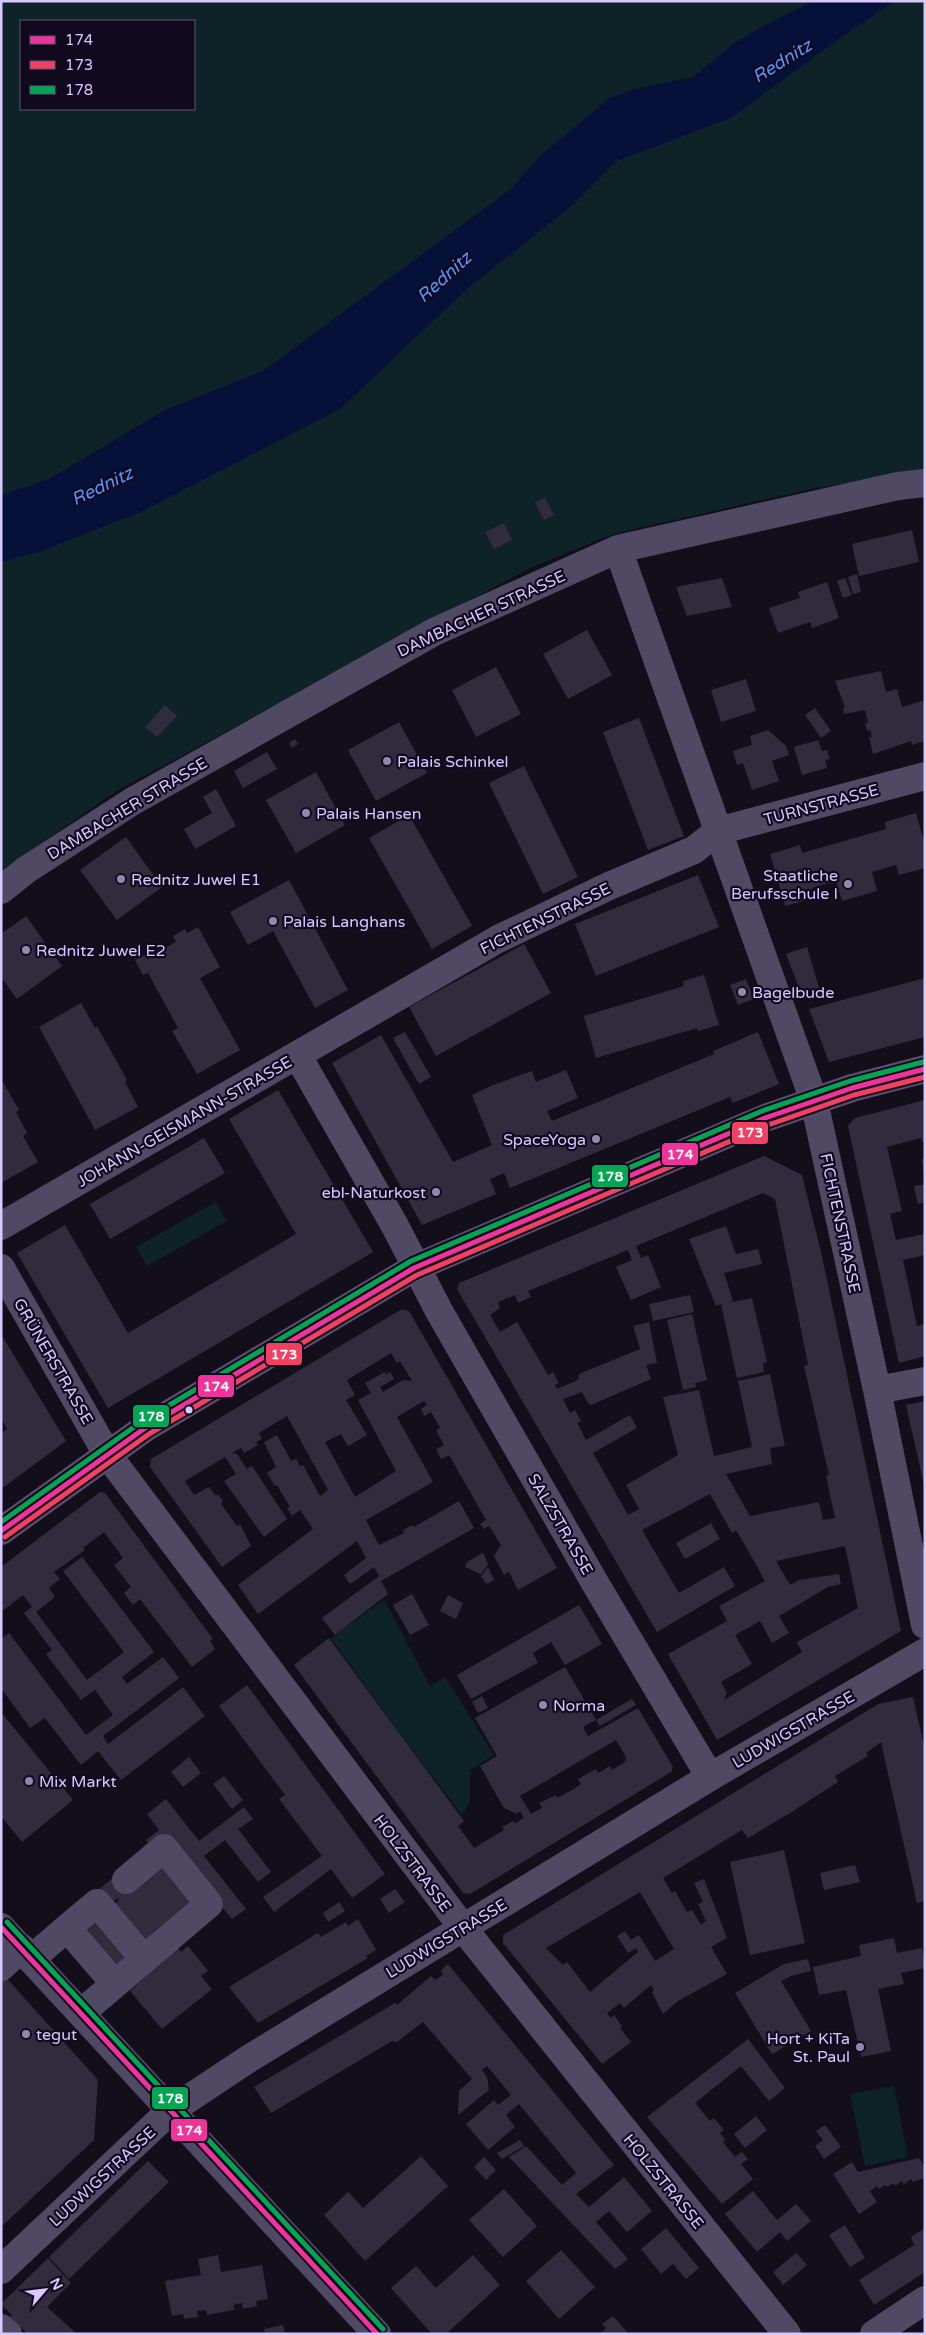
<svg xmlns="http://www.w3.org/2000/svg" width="926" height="2335" viewBox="0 0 926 2335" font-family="'Varela Round',sans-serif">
<rect width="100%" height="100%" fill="#120f1a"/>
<path fill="#0e2327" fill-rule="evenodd" d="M1 1H925V473L815 488 613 534 530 568 118 790 1 871ZM21 21H194V109H21Z
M216 1202 227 1221 147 1266 136 1247Z
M384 1600 430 1686 445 1677 494 1755 470 1770V1802L462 1815 404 1739 331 1638Z
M894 2086 908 2157 865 2166 850 2094Z"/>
<path fill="#06113a" d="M813 1H895L843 36 731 118 617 161 574 204 467 289 340 409 141 512 39 552 1 562V495L49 479 165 410 263 371 511 189 540 156 610 98 630 90 693 77 732 45 752 32Z"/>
<path fill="#312b3e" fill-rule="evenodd" d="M545 498 554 515 544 520 535 503Z
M504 523 512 540 494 549 485 532Z
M912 530 919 562 859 576 852 544Z
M857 574 861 592 853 594 848 577Z
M722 578 732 607 687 616 676 587Z
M845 578 852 595 843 598 837 581Z
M827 582 839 618 812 628 810 622 778 633 769 608 800 598 798 592Z
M587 630 612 675 568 699 543 654Z
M496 667 521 714 476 737 452 690Z
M881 671 886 692 897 689 902 707 922 701 925 704V741L912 745 911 741 873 754 869 737H872L870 730 867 731 865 724 868 723 865 710 844 714 843 707H845L835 681Z
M746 679 756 711 721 722 711 690Z
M165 705 177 716 157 737 145 727Z
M815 708 831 731 821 738 805 715Z
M639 718 684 836 648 850 603 732Z
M399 722 427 773 376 801 348 750Z
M768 730 786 746 789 755 772 761 779 781 752 790 743 763 737 765 733 751 752 745 750 736Z
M295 739 298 744 292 748 289 743Z
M818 740 822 751 827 750 830 759 825 760 827 768 802 775 794 747Z
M267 752 277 769 243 788 234 771Z
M524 766 578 877 543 894 489 783Z
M316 772 345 825 296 853 266 800Z
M216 789 236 826 195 849 184 829 212 813 203 797Z
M916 813 925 845V868L899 875 896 865 872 872 877 891 842 901 836 881 812 888 814 898 785 906 770 854 800 845 802 853 886 829 885 822Z
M409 815 472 926 432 949 369 838Z
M126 837 162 887 117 920 80 870Z
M698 875 719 927 596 976 575 924Z
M289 880 348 990 315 1008 273 931 248 945 230 912Z
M26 916 62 966 17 999 1 977V934Z
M198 927 220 967 200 978 240 1050 197 1074 172 1031 178 1028 148 973 143 975 135 960 147 954 149 957 176 942 173 936 185 929 187 933Z
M524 944 551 993 436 1056 409 1007Z
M807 947 819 988 801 993 786 954Z
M704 975 719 1025 698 1031 697 1028 596 1058 584 1016 684 986 683 981Z
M925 978V1037L829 1062 809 1009Z
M746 979 754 999 738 1005 730 985Z
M81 1003 95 1028 97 1026 127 1080 125 1082 138 1107 95 1130 39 1027Z
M405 1032 431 1077 419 1084 393 1038Z
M758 1032 779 1084 733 1103 730 1097 510 1188 504 1173 490 1179 496 1194 422 1225 332 1063 381 1035 453 1162 492 1145 472 1095 493 1085 532 1071 536 1082 566 1070 578 1098 547 1111 552 1121 714 1054 713 1051Z
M1 1079 19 1110 16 1112 27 1133 23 1136 38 1162 1 1183Z
M278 1090 373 1252 108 1408 17 1253 65 1225 128 1333 296 1234 229 1119Z
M925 1100V1141L922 1142 921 1138 887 1147 902 1211 890 1214 896 1240 925 1234V1255L903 1260 917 1326 925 1324V1356L899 1363 848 1126 855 1118Z
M204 1138 225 1173 110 1239 90 1204Z
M764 1156 802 1175 821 1252 901 1631 717 1740 668 1654 727 1621 719 1606 765 1581 749 1552 736 1530 732 1533 710 1494 642 1530 679 1593 724 1567 735 1586 657 1632 457 1289 459 1283ZM763 1193 775 1199 808 1365 804 1366 829 1475 826 1476 835 1518 823 1520 819 1502 750 1516 726 1474 772 1464 770 1448 785 1446 770 1374 738 1381 752 1447 714 1456 699 1390 663 1397 678 1455 626 1485 639 1509 628 1515 593 1453 637 1428 630 1415 586 1440 577 1423 581 1421 575 1410 570 1413 563 1399 582 1392 588 1403 591 1405 651 1379 646 1365 657 1363 649 1322 633 1326 640 1349 579 1374 578 1380 557 1389 555 1385 559 1383 553 1372 548 1375 517 1322 500 1332 490 1315 500 1308 498 1302 515 1295 518 1303 531 1297 528 1291 628 1250 632 1260 616 1267 631 1300 661 1287 648 1255 641 1258 636 1246ZM845 1546 858 1608 797 1642 802 1652 724 1700 727 1693 721 1682 752 1664 735 1635 760 1621 772 1643 789 1633 779 1616 828 1587 841 1584 839 1574 799 1580 790 1585 776 1561Z
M922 1159H925V1172H924Z
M925 1184V1202L918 1204 914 1186Z
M726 1226 736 1254 758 1249 762 1264 724 1273 733 1301 727 1303 752 1298 767 1362 763 1363 764 1372 737 1378 721 1304 716 1306 689 1239Z
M690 1295 694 1312 653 1321 649 1304Z
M402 1309 409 1311 557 1568 518 1590 509 1572 504 1575 494 1556 501 1545 489 1526 484 1529 480 1524 486 1520 449 1455 441 1459 436 1449 444 1445 436 1430 440 1428 431 1412 424 1416 421 1409 427 1405 424 1401 397 1417 433 1482 366 1520 379 1545 404 1533 403 1530 412 1525 414 1527 459 1501 474 1528 381 1581 388 1594 335 1635 322 1618 379 1576 374 1567 350 1584 344 1575 366 1558 357 1541 258 1614 238 1585 313 1529 300 1510 292 1516 287 1508 290 1507 277 1485 275 1486 267 1473 276 1467 264 1442 277 1435 291 1461 296 1459 300 1466 303 1465 320 1496 328 1490 287 1416 259 1433 262 1439 256 1442 258 1445 244 1453 241 1448 232 1453 237 1454 247 1469 252 1466 287 1519 264 1537 224 1481 236 1474 225 1457 185 1481 194 1495 209 1487 216 1496 218 1494 223 1501 221 1504 237 1526 240 1524 251 1546 222 1567 150 1467 151 1459ZM391 1353 397 1363 400 1361 412 1381 403 1380 383 1392 380 1387 394 1379 390 1372 386 1374 385 1372 365 1383 371 1393 358 1400 396 1471 355 1497 325 1442 341 1434 348 1446 367 1435 346 1400 355 1395 347 1380Z
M692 1314 707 1380 695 1383 696 1387 683 1390 667 1320Z
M1 1334 66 1441 1 1489V1433L7 1429 1 1418Z
M925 1401V1485H924L906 1405Z
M100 1492 105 1493 213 1639 210 1641 215 1649 192 1667 140 1599 133 1605 124 1593 131 1587 114 1565 123 1558 104 1532 83 1548 85 1550 54 1572 60 1579 49 1588 55 1597 36 1612 87 1680 124 1652 63 1571 82 1557 154 1652 122 1677 127 1684 163 1657 179 1678 103 1736 108 1744 183 1687 205 1716 121 1780 98 1751 81 1765 45 1718 30 1728 1 1688V1636L2 1638 9 1633 86 1735 113 1715 95 1690 81 1700 46 1654 52 1650 24 1613 32 1607 23 1595 1 1612V1567Z
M711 1523 720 1539 685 1559 676 1543Z
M483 1553 488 1564 481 1574 465 1567 467 1562Z
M488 1567 494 1580 486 1584 481 1576Z
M412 1594 429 1625 410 1635 393 1605Z
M448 1595 463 1603 456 1619 440 1611Z
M579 1605 602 1644 565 1665 551 1642 533 1653 538 1663 471 1699 457 1675Z
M329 1638 464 1821 458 1826 474 1848 504 1830 502 1827 513 1821 515 1823 524 1818 520 1811 517 1814 504 1808 480 1766 497 1756 475 1718 565 1667 596 1720 632 1699 636 1705 600 1726 596 1720 583 1727 588 1736 638 1708 673 1767 671 1772 470 1894 463 1893 294 1665ZM616 1740 626 1757 625 1762 612 1770 610 1766 598 1773 596 1769 578 1779 581 1784 572 1790 557 1798 556 1795 539 1803 542 1808 531 1814 520 1796Z
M247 1685 385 1874 352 1898 331 1869 274 1912 263 1897 322 1856 279 1799 285 1795 219 1706Z
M482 1696 488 1708 478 1713 472 1702Z
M913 1697 925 1750V1901L917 1903 881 1742 866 1753 868 1756 835 1776 838 1782 793 1811 748 1838 742 1830 663 1878 672 1893 675 1891 687 1912 692 1910 701 1925 706 1921 698 1904 703 1902 694 1883 704 1879 727 1938 711 1947 727 1974 678 2001 663 2014 652 1992 654 1990 651 1985 624 2008 620 2003 607 2013 611 2018 614 2015 622 2026 620 2028 631 2042 602 2064 503 1943V1935L878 1704ZM640 1892 674 1949 655 1961 639 1935 631 1940 625 1931 617 1936 628 1953 636 1948 638 1952 590 1992 567 1962 563 1965 546 1948Z
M1 1712 73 1800 22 1842 1 1816Z
M189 1757 201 1773 183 1787 171 1772Z
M224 1776 243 1800 232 1809 213 1784Z
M166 1799 199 1841 244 1807 253 1819 238 1829 271 1872 258 1882 225 1840 204 1856 246 1909 232 1919 189 1868 152 1847 146 1840 159 1830 147 1814Z
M784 1850 805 1943 750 1955 730 1862Z
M855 1865 860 1882 824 1890 820 1873Z
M163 1867 193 1904 101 1977 71 1939 119 1900 118 1898 108 1905 97 1891 120 1872Z
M395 1889 405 1902 389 1913 380 1899Z
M339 1902 345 1911 328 1922 323 1913Z
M358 1919 376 1950 366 1956 368 1958 258 2023 229 1987 318 1933 321 1937 346 1922 348 1926Z
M894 1938 897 1953 922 1948 925 1968 901 1973 904 1984 878 1989 891 2051 861 2057 846 1990 819 1995 813 1967 861 1956 859 1945Z
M188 1946 208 1971 201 1976 212 1989 162 2029 130 1991 177 1947 181 1952Z
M808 1959 811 1971 791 1976 781 1981 811 2031 772 2054 735 1993 784 1964Z
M448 1964 614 2165 576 2194 589 2207 624 2177 652 2211 627 2232 609 2211 596 2222 628 2259 615 2269 509 2157 526 2146 562 2185 576 2173 519 2104 506 2115 515 2127 488 2150 466 2124 494 2100 498 2105 511 2095 487 2066 482 2070 487 2077 489 2090 458 2115 459 2091 472 2079 423 2022 397 2042 392 2041 271 2113 254 2087 395 2003 397 2005 431 1976 435 1980 443 1975 441 1970Z
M1 1972 98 2080 94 2140 1 2227Z
M748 2039 785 2088 769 2101 741 2066 695 2103 710 2121 714 2118 724 2130 720 2133 725 2140 723 2142 735 2157 742 2152 748 2159 741 2164 753 2179 722 2204 647 2117Z
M756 2116 767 2130 745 2148 734 2134Z
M825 2125 841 2147 824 2159 815 2146 823 2140 816 2131Z
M520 2140 524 2146 502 2159 497 2153Z
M421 2156 448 2186 365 2261 324 2215 348 2192 363 2208Z
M484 2157 496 2170 486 2180 474 2167Z
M919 2158 925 2168V2178L913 2182 911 2179 904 2184 902 2181 895 2186 894 2183 887 2187 885 2185 879 2189 877 2186 870 2191 877 2202 859 2214 833 2174 852 2162 858 2172Z
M148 2161 169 2182 69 2279 49 2257Z
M504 2189 537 2226 503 2257 469 2220Z
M753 2191 777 2220 796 2204 811 2221 787 2241 780 2232 757 2252 725 2214Z
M845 2225 865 2258 850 2267 829 2235Z
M666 2228 699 2268 686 2279 673 2264 661 2274 641 2249Z
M925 2228V2272L874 2305 859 2280 914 2245 911 2237Z
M561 2250 595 2287 559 2319 526 2281Z
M796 2253 807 2265 783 2285 773 2272Z
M218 2255 221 2272 262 2265 268 2299 256 2301 257 2306 243 2309 242 2303 233 2305 234 2310 207 2315 206 2310 197 2311 198 2317 184 2319 183 2314 172 2316 165 2281 201 2275 198 2259Z
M473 2255 500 2285 446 2334H432L391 2288 416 2266 436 2288Z
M48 2258 71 2283 47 2307 77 2334H28L10 2317 12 2315 1 2304Z
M613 2316 629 2334H600L606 2328 602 2324Z
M283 2325 285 2334H265L264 2329Z"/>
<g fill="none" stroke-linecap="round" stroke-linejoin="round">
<path stroke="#4f4964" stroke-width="28" d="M618 549 814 1101 877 1390 925 1625
M1 890 26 870 133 801 434 632 618 549 898 486 925 483
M298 1056 395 1226 439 1311 595 1583 710 1777
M1 1226 498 939 609 886 694 850 718 831 925 776
M1 1268 107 1454 463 1928 787 2334
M877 1390 925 1381
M1 1927 377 2334
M67 1928 97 1903 144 1959
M31 1959 67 1928 115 1984
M1 1967 22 1948
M81 2013 209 1904 164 1848 126 1880
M1 2270 170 2111 250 2058 710 1777 925 1652
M1 2328 8 2334
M874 2334 925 2300"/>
<path stroke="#5d4c6d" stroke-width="28" d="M1 1531 145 1428 414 1268 765 1118 852 1088 925 1069"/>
<g stroke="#110a1f" stroke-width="9">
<path id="bus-1" d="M1 1531 145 1428 414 1268 765 1118 852 1088 925 1069
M1 1927 377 2334"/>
</g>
<g stroke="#110a1f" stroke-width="9">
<path id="bus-2" d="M5 1537 149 1434 417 1275 768 1125 854 1095 925 1077"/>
</g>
<g stroke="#110a1f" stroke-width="9">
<path id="bus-3" d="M1 1522 141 1422 411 1261 762 1111 850 1081 923 1062
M7 1922 383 2329"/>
</g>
<use href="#bus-1" stroke="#ef339a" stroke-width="5"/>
<use href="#bus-2" stroke="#f24062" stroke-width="5"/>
<use href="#bus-3" stroke="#00a651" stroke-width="5"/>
</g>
<g fill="#9287af" stroke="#110a1f" stroke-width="2">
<circle cx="387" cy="761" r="5"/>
<circle cx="306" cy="813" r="5"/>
<circle cx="121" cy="879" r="5"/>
<circle cx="848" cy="884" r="5"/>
<circle cx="273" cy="921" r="5"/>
<circle cx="26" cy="950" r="5"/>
<circle cx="742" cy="992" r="5"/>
<circle cx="596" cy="1139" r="5"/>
<circle cx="436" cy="1192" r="5"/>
<circle cx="543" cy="1705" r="5"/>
<circle cx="29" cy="1781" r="5"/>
<circle cx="26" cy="2034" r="5"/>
<circle cx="860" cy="2047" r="5"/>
</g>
<circle fill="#d7c8ff" stroke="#110a1f" stroke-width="2" cx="189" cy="1410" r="4.5"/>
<g text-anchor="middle" stroke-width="4.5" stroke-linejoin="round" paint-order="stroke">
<g font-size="16" fill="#d7c8ff" stroke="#110a1f">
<text transform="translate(481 613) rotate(-25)" y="6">DAMBACHER STRASSE</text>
<text transform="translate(821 804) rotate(-15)" y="6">TURNSTRASSE</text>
<text transform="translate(127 808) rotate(-31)" y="6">DAMBACHER STRASSE</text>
<text transform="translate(545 918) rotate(-26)" y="6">FICHTENSTRASSE</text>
<text transform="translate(184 1121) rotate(-30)" y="6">JOHANN-GEISMANN-STRASSE</text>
<text transform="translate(841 1223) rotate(78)" y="6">FICHTENSTRASSE</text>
<text transform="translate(54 1361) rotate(60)" y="6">GRÜNERSTRASSE</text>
<text transform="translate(561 1524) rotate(60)" y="6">SALZSTRASSE</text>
<text transform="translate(793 1729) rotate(-30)" y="6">LUDWIGSTRASSE</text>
<text transform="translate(413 1863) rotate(53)" y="6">HOLZSTRASSE</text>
<text transform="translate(446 1938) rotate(-31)" y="6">LUDWIGSTRASSE</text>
<text transform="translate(102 2176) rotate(-43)" y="6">LUDWIGSTRASSE</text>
<text transform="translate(664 2181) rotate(51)" y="6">HOLZSTRASSE</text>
</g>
<g font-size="16" fill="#d7c8ff" stroke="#110a1f" text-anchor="start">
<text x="397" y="767">Palais Schinkel</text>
<text x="316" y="819">Palais Hansen</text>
<text x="838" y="881" text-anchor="end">Staatliche<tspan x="838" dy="18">Berufsschule I</tspan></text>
<text x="131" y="885">Rednitz Juwel E1</text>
<text x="283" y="927">Palais Langhans</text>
<text x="36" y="956">Rednitz Juwel E2</text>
<text x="752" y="998">Bagelbude</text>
<text x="586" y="1145" text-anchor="end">SpaceYoga</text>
<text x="426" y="1198" text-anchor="end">ebl-Naturkost</text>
<text x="553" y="1711">Norma</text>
<text x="39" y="1787">Mix Markt</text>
<text x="36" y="2040">tegut</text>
<text x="850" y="2044" text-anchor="end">Hort + KiTa<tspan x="850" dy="18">St. Paul</tspan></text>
</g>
<g font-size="18" font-style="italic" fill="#5696ff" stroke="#110a1f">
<text transform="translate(782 61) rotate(-32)" y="6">Rednitz</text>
<text transform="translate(444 277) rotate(-42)" y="6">Rednitz</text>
<text transform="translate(102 486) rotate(-26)" y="6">Rednitz</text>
</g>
</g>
<g stroke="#110a1f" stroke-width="2">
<rect x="731" y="1121" width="38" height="24" rx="5" fill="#f24062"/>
<rect x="661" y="1142" width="38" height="24" rx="5" fill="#ef339a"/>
<rect x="591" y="1164" width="38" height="24" rx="5" fill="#00a651"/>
<rect x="265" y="1342" width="38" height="24" rx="5" fill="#f24062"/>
<rect x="197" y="1374" width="38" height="24" rx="5" fill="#ef339a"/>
<rect x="132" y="1404" width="38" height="24" rx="5" fill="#00a651"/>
<rect x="151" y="2086" width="38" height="24" rx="5" fill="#00a651"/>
<rect x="170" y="2118" width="38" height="24" rx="5" fill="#ef339a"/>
</g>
<g font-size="14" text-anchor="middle" font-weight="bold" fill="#fff">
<text x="750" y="1137">173</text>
<text x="680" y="1159">174</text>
<text x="610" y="1181">178</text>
<text x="284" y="1359">173</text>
<text x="216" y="1391">174</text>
<text x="151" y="1421">178</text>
<text x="170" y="2103">178</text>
<text x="189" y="2135">174</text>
</g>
<rect width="926" height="2335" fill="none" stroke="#d7c8ff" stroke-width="5"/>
<rect x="20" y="20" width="175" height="90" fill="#110a1f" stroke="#605679"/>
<rect x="30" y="36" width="25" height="8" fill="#ef339a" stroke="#605679"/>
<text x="65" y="45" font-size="15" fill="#d7c8ff">174</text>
<rect x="30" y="61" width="25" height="8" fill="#f24062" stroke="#605679"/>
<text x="65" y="70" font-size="15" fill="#d7c8ff">173</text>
<rect x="30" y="86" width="25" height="8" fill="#00a651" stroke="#605679"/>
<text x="65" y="95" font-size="15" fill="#d7c8ff">178</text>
<g transform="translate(45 2290) rotate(62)" stroke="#110a1f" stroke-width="4" paint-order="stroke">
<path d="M0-4L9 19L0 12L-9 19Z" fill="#d7c8ff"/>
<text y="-8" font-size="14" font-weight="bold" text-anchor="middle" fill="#d7c8ff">N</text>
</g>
</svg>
